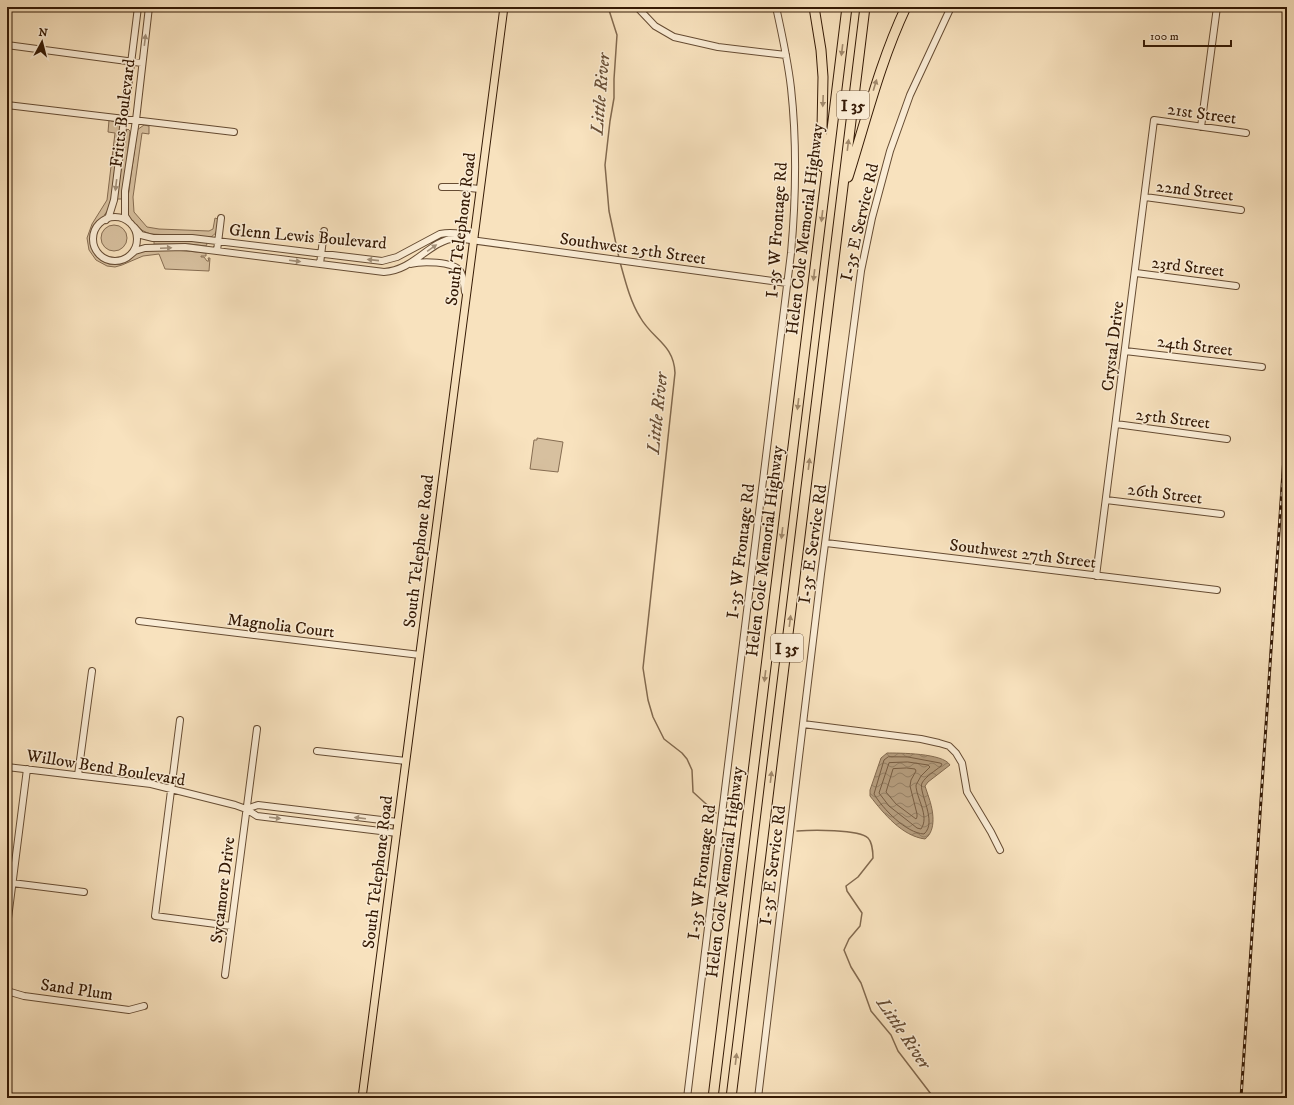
<svg xmlns="http://www.w3.org/2000/svg" width="1294" height="1105" viewBox="0 0 1294 1105" font-family="'IM FELL DW Pica',serif">
<defs>
<pattern id="water-waves" width="16" height="10" patternUnits="userSpaceOnUse"><rect width="16" height="10" fill="#b69e7f"/><path d="M0 5q4-4 8 0t8 0" fill="none" stroke="#958066"/></pattern>
</defs>
<rect width="100%" height="100%" fill="#f8e2be"/>
<filter id="stains"><feTurbulence type="fractalNoise" baseFrequency=".005" numOctaves="4"/><feColorMatrix values="0 0 0 0 .2 0 0 0 0 .09 0 0 0 0 .02 0 0 0 .5 -.17"/></filter>
<radialGradient id="worn" r=".72"><stop offset=".6" stop-color="#630" stop-opacity="0"/><stop offset="1" stop-color="#630" stop-opacity=".3"/></radialGradient>
<path fill="#d7c09f" stroke="#866d52" d="M109 120 118 123 120 126 111 201C108 218 94 220 91 235 90 242 91 249 97 255 116 275 127 253 144 251 164 248 186 251 206 253V256H201V257H204L207 261H209L208 258H210L209 271 165 269 159 254 143 256 122 265 115 267 107 266 96 260 89 250 87 238 92 224 107 200 115 133 108 132Z
M144 125 149 126V134L142 133 133 197 134 212 147 227 159 229 209 231 213 229 215 218 218 219C218 226 218 233 211 237L151 234C140 231 129 222 127 210 126 204 128 197 129 191 131 171 135 151 137 130Z
M128 129 130 131 122 199H117L126 131Z
M101 238a13 13 0 1 1 26 0a13 13 0 1 1-26 0Z
M154 240 206 242 207 244 206 246 189 244H154Z
M537 438 563 442 558 472 530 469 534 440H537Z"/>
<path fill="url(#water-waves)" stroke="#82694e" d="M887 753C899 753 943 753 950 765L928 782 925 786C926 790 928 794 929 798 933 810 937 830 925 839 902 836 884 814 870 796V790L881 758Z"/>
<g fill="none" stroke-linecap="round" stroke-linejoin="round">
<path stroke="#765c42" stroke-width="1" d="M908 757 940 763 942 764 941 766C935 771 926 776 922 783 918 792 938 822 924 834 906 833 883 809 874 794L884 760 888 757Z
M908 762 928 765 930 767 921 776 916 785C916 798 930 816 921 829L917 828 889 806 879 793 889 763Z
M907 768 915 769 916 771 911 780 910 786 917 814V817L916 819 896 804 886 792 893 769Z"/>
<path stroke="#82694e" stroke-width="1.5" d="M608 7 617 35 614 79V98L610 121 605 165 609 211 619 258
M620 262C625 280 630 301 640 317 652 339 674 344 675 373L643 668 648 700 653 717 664 739 682 753 687 759 692 770 693 792 716 813
M797 831C811 830 859 829 868 838 872 842 873 853 873 858L858 877 846 886 847 891 862 913 860 926 849 939 844 950 851 967 861 983 871 1011 891 1035 898 1051 934 1098"/>
<g stroke="#664c33" stroke-width="8">
<path id="minor" d="M637 7 655 26 674 37 718 47 786 55
M7 45 142 63
M7 105 234 132
M1201 127 1217 7
M442 187H459L480 189
M1145 197 1241 210
M93 239a22 22 0 1 1 44 0a22 22 0 1 1-44 0Z
M106 220 109 216 114 200 138 7
M129 222 125 216V191L136 120 149 7
M134 227 141 235 153 238H192L382 261 397 257 440 234C451 232 461 233 471 238
M217 251 221 218
M129 256 135 251 145 248 185 247 384 272C415 270 428 241 456 238L787 283
M320 264 324 231
M411 264C421 261 453 261 460 271 464 277 464 285 465 292
M1136 273 1236 286
M1125 351 1262 367
M1116 424 1227 439
M1106 500 1221 514
M826 543 1217 590
M1096 576 1154 120 1246 133
M139 621 420 655
M180 720 155 916 231 926
M803 724 921 739 939 743 949 746 956 753 962 763 967 792 991 832 1000 850
M317 751 406 761
M7 767 151 784 235 805 246 809 257 816 397 833
M78 775 92 671
M246 809 258 805 398 822
M12 883 84 892
M7 926 27 769
M225 975 257 729
M7 991 24 996 129 1010 144 1006
M687 1098 791 253C796 198 797 143 791 88 788 61 782 34 776 7
M758 1098 821 574 861 271 872 218 890 151 910 95 951 7"/>
</g>
<g stroke="#351a05" stroke-width="9">
<path id="major" d="M362 1098 504 7"/>
</g>
<g stroke="#351a05" stroke-width="11">
<path id="highway" d="M814 7 821 50 823 77 822 128 823 167
M848 177C866 120 880 62 906 7
M713 1098 847 7
M731 1098 865 7"/>
</g>
<use href="#minor" stroke="#faecd5" stroke-width="6"/>
<use href="#major" stroke="#f8e2be" stroke-width="7"/>
<use href="#highway" stroke="#f8e2be" stroke-width="9"/>
<g stroke="#351a05" stroke-width="3">
<path id="rail" d="M1241 1098 1287 412"/>
</g>
<use href="#rail" stroke="#faecd5" stroke-width="1.5" stroke-dasharray="4.5" stroke-linecap="butt"/>
</g>
<defs><path id="oneway-solid" d="M-6-.8H1V-3.2L6.5 0L1 3.2V.8H-6Z"/></defs>
<g fill="#a18e77">
<use href="#oneway-solid" transform="translate(145 40) rotate(-83)"/>
<use href="#oneway-solid" transform="translate(116 185) rotate(97)"/>
<use href="#oneway-solid" transform="translate(166 248) rotate(-2)"/>
<use href="#oneway-solid" transform="translate(432 248) rotate(-35)"/>
<use href="#oneway-solid" transform="translate(373 260) rotate(-174)"/>
<use href="#oneway-solid" transform="translate(295 261) rotate(7)"/>
<use href="#oneway-solid" transform="translate(275 818) rotate(7)"/>
<use href="#oneway-solid" transform="translate(360 818) rotate(-173)"/>
</g>
<g fill="#a0886b">
<use href="#oneway-solid" transform="translate(842 50) rotate(97)"/>
<use href="#oneway-solid" transform="translate(875 85) rotate(-73)"/>
<use href="#oneway-solid" transform="translate(823 101) rotate(92)"/>
<use href="#oneway-solid" transform="translate(848 145) rotate(-83)"/>
<use href="#oneway-solid" transform="translate(822 216) rotate(97)"/>
<use href="#oneway-solid" transform="translate(814 275) rotate(97)"/>
<use href="#oneway-solid" transform="translate(798 404) rotate(97)"/>
<use href="#oneway-solid" transform="translate(809 464) rotate(-83)"/>
<use href="#oneway-solid" transform="translate(782 533) rotate(97)"/>
<use href="#oneway-solid" transform="translate(790 621) rotate(-83)"/>
<use href="#oneway-solid" transform="translate(765 676) rotate(97)"/>
<use href="#oneway-solid" transform="translate(771 777) rotate(-83)"/>
<use href="#oneway-solid" transform="translate(736 1059) rotate(-83)"/>
</g>
<g text-anchor="middle" stroke-width="3" stroke-linejoin="round" paint-order="stroke">
<g fill="#faecd5" stroke="#705943" stroke-width="1">
<rect x="837" y="91" width="32" height="28" rx="3"/>
<rect x="771" y="634" width="32" height="28" rx="3"/>
</g>
<g font-size="16" font-weight="bold" fill="#351a05">
<text x="853" y="111">I 35</text>
<text x="787" y="654">I 35</text>
</g>
<g font-size="17" fill="#351a05" stroke="#faecd5">
<text transform="translate(122 113) rotate(-83)" y="6">Fritts Boulevard</text>
<text transform="translate(1202 113) rotate(8)" y="6">21st Street</text>
<text transform="translate(1195 190) rotate(7)" y="6">22nd Street</text>
<text transform="translate(859 222) rotate(-77)" y="6">I-35 E Service Rd</text>
<text transform="translate(460 229) rotate(-83)" y="6">South Telephone Road</text>
<text transform="translate(804 229) rotate(-83)" y="6">Helen Cole Memorial Highway</text>
<text transform="translate(776 230) rotate(-86)" y="6">I-35 W Frontage Rd</text>
<text transform="translate(308 236) rotate(5)" y="6">Glenn Lewis Boulevard</text>
<text transform="translate(633 248) rotate(8)" y="6">Southwest 25th Street</text>
<text transform="translate(1188 266) rotate(7)" y="6">23rd Street</text>
<text transform="translate(1195 345) rotate(7)" y="6">24th Street</text>
<text transform="translate(1112 346) rotate(-83)" y="6">Crystal Drive</text>
<text transform="translate(1173 418) rotate(7)" y="6">25th Street</text>
<text transform="translate(1165 493) rotate(7)" y="6">26th Street</text>
<text transform="translate(812 544) rotate(-82)" y="6">I-35 E Service Rd</text>
<text transform="translate(418 551) rotate(-83)" y="6">South Telephone Road</text>
<text transform="translate(740 551) rotate(-83)" y="6">I-35 W Frontage Rd</text>
<text transform="translate(764 551) rotate(-83)" y="6">Helen Cole Memorial Highway</text>
<text transform="translate(1023 553) rotate(7)" y="6">Southwest 27th Street</text>
<text transform="translate(281 625) rotate(7)" y="6">Magnolia Court</text>
<text transform="translate(106 767) rotate(9)" y="6">Willow Bend Boulevard</text>
<text transform="translate(772 865) rotate(-83)" y="6">I-35 E Service Rd</text>
<text transform="translate(377 872) rotate(-83)" y="6">South Telephone Road</text>
<text transform="translate(701 872) rotate(-83)" y="6">I-35 W Frontage Rd</text>
<text transform="translate(724 872) rotate(-83)" y="6">Helen Cole Memorial Highway</text>
<text transform="translate(222 890) rotate(-83)" y="6">Sycamore Drive</text>
<text transform="translate(77 989) rotate(8)" y="6">Sand Plum</text>
</g>
<g font-size="18" font-style="italic" fill="#694f36" stroke="#faecd5">
<text transform="translate(600 94) rotate(-85)" y="6">Little River</text>
<text transform="translate(657 413) rotate(-84)" y="6">Little River</text>
<text transform="translate(904 1033) rotate(56)" y="6">Little River</text>
</g>
</g>
<rect width="1294" height="1105" fill="none" stroke="#f8e2be" stroke-width="24"/>
<rect x="8" y="8" width="1278" height="1089" fill="none" stroke="#351a05" stroke-width="2"/>
<rect x="12" y="12" width="1270" height="1081" fill="none" stroke="#351a05"/>
<g transform="translate(42 42) rotate(7)" stroke="#faecd5" stroke-width="3" paint-order="stroke">
<path d="M0-3L7 15L0 10L-7 15Z" fill="#351a05"/>
<text y="-6" font-size="11" font-weight="bold" text-anchor="middle" fill="#351a05">N</text>
</g>
<path d="M1144 40v6h87v-6" fill="none" stroke="#351a05" stroke-width="2"/>
<text x="1150" y="40" font-size="12" fill="#351a05" stroke="#faecd5" stroke-width="3" paint-order="stroke">100 m</text>
<rect width="100%" height="100%" filter="url(#stains)"/>
<rect width="100%" height="100%" fill="url(#worn)"/>
</svg>
